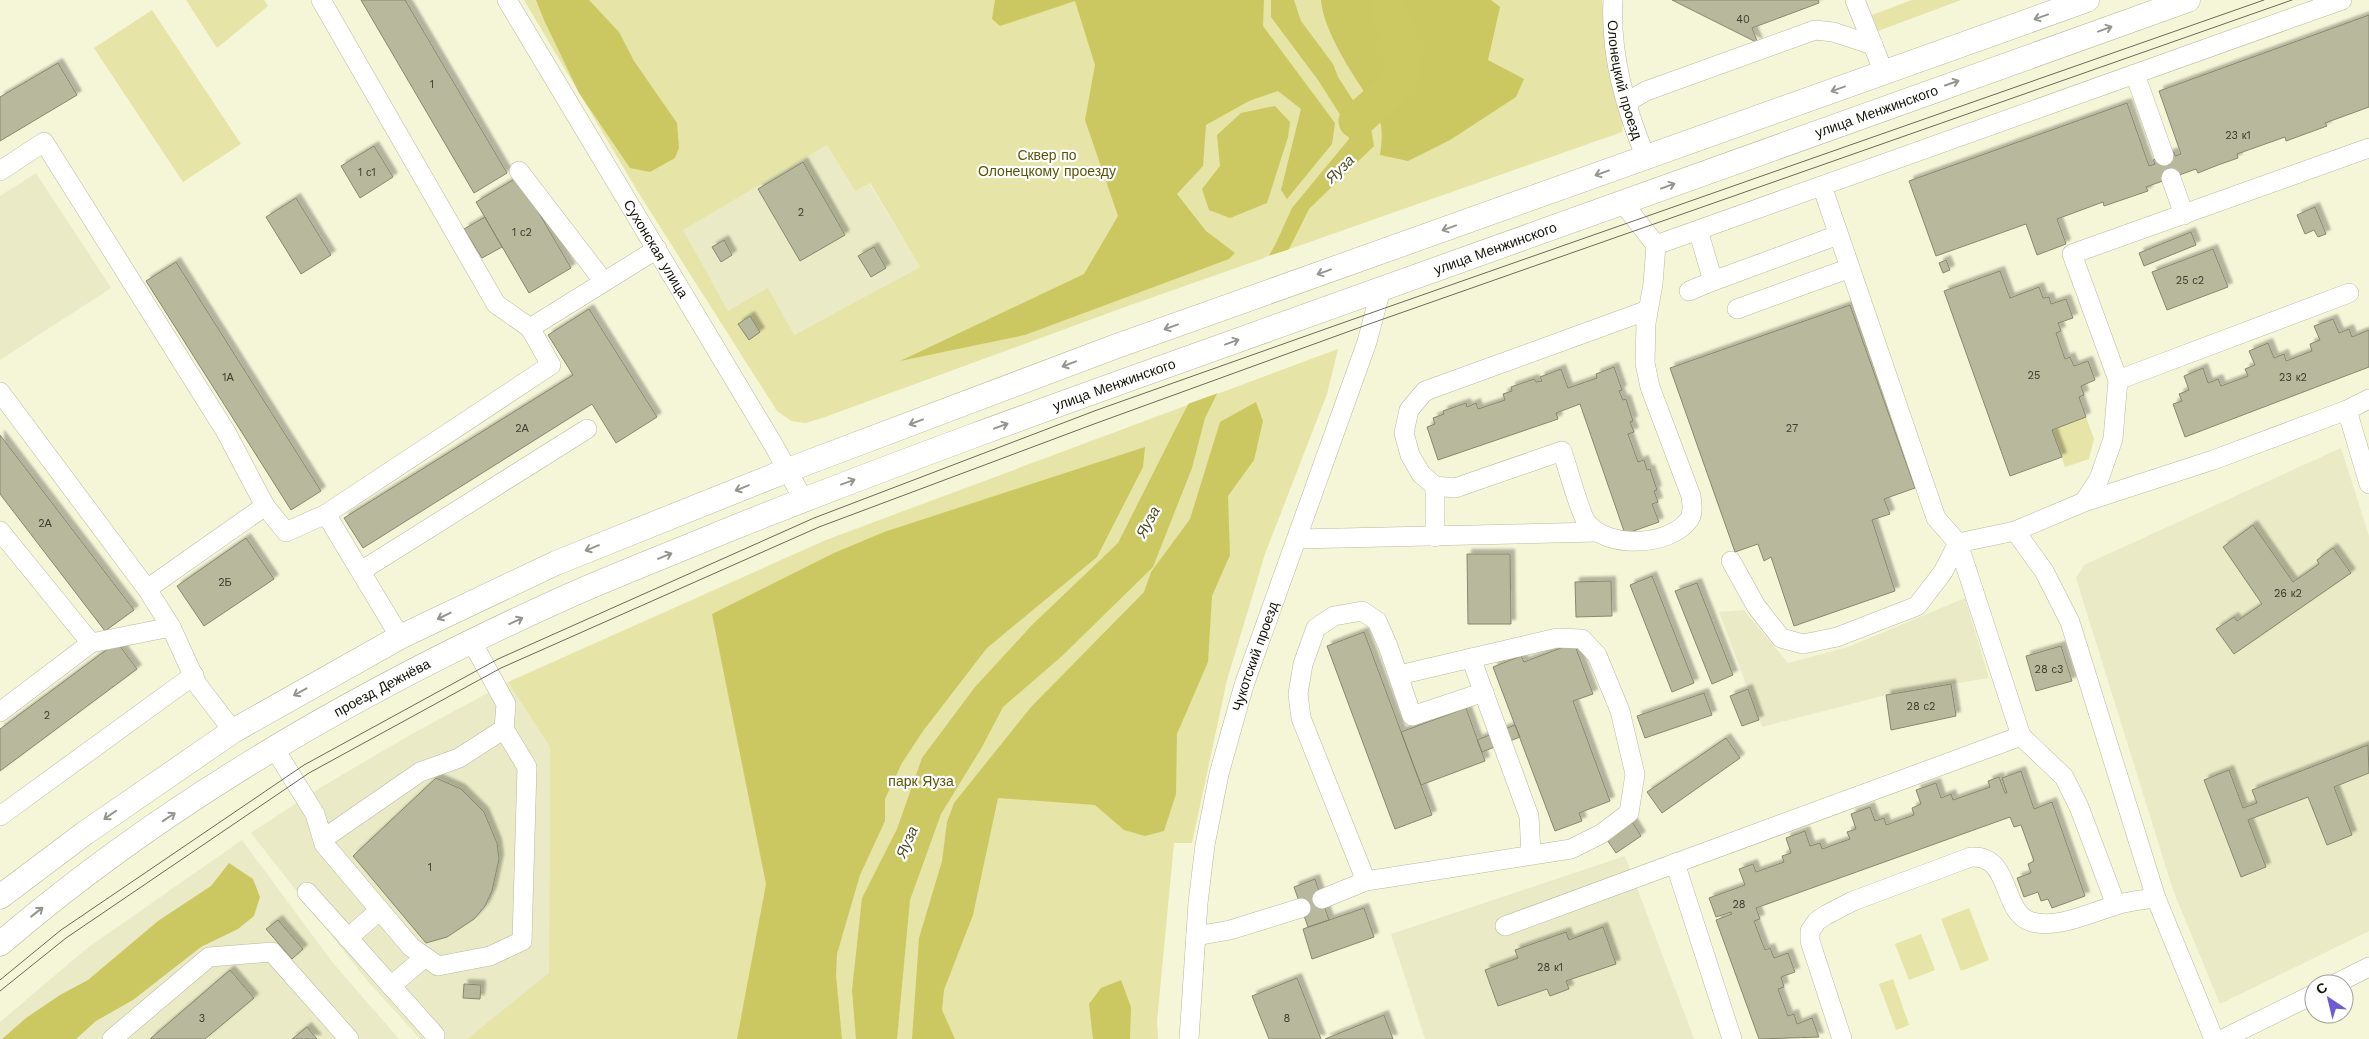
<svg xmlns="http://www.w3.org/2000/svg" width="2369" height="1039" viewBox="0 0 2369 1039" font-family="'Work Sans',sans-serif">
<defs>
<filter id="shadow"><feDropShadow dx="4.5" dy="-4.5" stdDeviation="1" flood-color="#0004"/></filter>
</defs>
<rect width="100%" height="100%" fill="#f5f5d8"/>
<path fill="#eaeac6" d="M827 145 855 191 869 183 920 267 794 335 728 311 682 230Z
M36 173 111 288 0 360V196Z
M2341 448 2369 536V931L2220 1004 2173 890 2076 578 2084 565Z
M1965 598 1989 678 1886 695 1762 727 1719 612 1744 610 1788 663 1848 647Z
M508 682 550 747 549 974 467 1039H420L365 978 251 833 318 789 410 735Z
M242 840 333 963 399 1039H0V1022L86 949Z
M1625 856 1694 1039H1425L1391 934Z"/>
<path fill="#e6e4a6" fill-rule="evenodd" d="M186 0H264L268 6 217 48Z
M524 0H1602L1606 48 1623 122 1622 132 1125 307 825 417 806 423 791 421 777 411 638 192ZM827 145 855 191 870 183 920 267 794 335 768 288 728 311 683 230Z
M1912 0H1961L1878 31 1872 15Z
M152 10 241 144 183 182 94 48Z
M1338 349 1327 394 1265 554 1227 680 1192 843H1174L1157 1021 1158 1039H467L549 973 550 747 508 682 826 540Z
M2086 417 2094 439 2089 459 2065 467 2052 430Z
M1969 908 1989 960 1961 971 1941 919Z
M1921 934 1935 970 1909 980 1895 944Z
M1893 979 1909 1025 1896 1030 1879 984Z"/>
<path fill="#ccc861" d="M536 0H589L619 32 634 61 677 123 679 148 675 158 650 172 630 168 579 93 544 20Z
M995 0H1264L1263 26 1335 123 1332 144 1287 199 1281 190 1301 109 1278 91 1249 101 1206 125 1203 166 1177 194 1206 231 1235 253 1229 259 1025 335 900 361 1084 274 1118 216 1085 120 1095 65 1075 1 1000 26 992 19Z
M1321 0H1491L1500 7 1488 60 1524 79 1516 97 1450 140 1408 161 1380 155C1382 142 1383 130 1379 117 1376 107 1367 96 1361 87 1346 64 1323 27 1321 0Z
M1256 402 1263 421 1254 460 1228 496 1230 555 1212 596 1208 662 1177 734 1176 794 1164 831 1145 836 1124 830 1095 805 998 798 973 915 944 990 942 1010 955 1039H912L919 938 942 861 947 822 954 803 1031 707 1144 592 1151 572 1190 519 1220 422Z
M1145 447 1143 467 1097 557 987 648 923 731 902 763 885 799V821L860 875 837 954 836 975 842 1039H737L766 884 712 614 834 553 884 532Z
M229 863 253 879 260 897 254 916 238 929 201 947 133 1000 96 1021 76 1039H2L26 1018 60 995 88 980 158 921 211 886Z
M1121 980 1131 1007 1130 1039H1093L1089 1004 1101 988Z"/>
<path fill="#ccc862" d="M1271 0H1294L1301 21 1333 64 1338 77 1371 128 1374 146 1309 209 1205 418 1192 468 1153 567 1062 656 1003 707 982 747 941 814 910 900 897 1039H856L852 990 862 898 897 829 922 758 975 687 1032 625 1118 543 1183 414 1276 243 1292 208 1349 139 1346 124 1318 80 1271 17Z
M1275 106 1290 122 1288 137 1267 203 1230 218 1209 210 1202 189 1220 166 1217 135 1241 113Z"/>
<path fill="#f5f5d8" d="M1293 248 1221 392 1185 405 1265 257Z"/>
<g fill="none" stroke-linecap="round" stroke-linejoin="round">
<path stroke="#ccc862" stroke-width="35" d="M1356 121 1383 97 1402 74 1399 34 1389 16V0"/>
</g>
<path fill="#b8b89d" stroke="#88886e" filter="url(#shadow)" d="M361 0H405L507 173 474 193Z
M1672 0H1818L1819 3 1752 28 1758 43Z
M2369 15V107L2325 123 2327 126 2286 141 2285 137 2237 154 2238 158 2218 165 2198 173 2196 169 2146 187 2148 191 2104 206 2103 202 2057 219 2066 244 2037 255 2026 224 1936 256 1909 181 2127 103 2149 166 2155 164 2153 160 2164 156 2174 152 2175 156 2181 154 2159 91Z
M58 63 77 95 0 141V97Z
M374 146 393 177 360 198 341 166Z
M803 162 845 235 800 261 758 189Z
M518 177 571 268 529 293 476 202Z
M296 198 331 255 301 274 266 217Z
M2315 207 2326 234 2318 237 2314 230 2305 234 2297 215Z
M485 217 502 247 482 258 464 229Z
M2191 232 2196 245 2144 266 2139 253Z
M724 240 732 255 721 262 712 247Z
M874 247 886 268 871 277 858 256Z
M2213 249 2228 287 2167 310 2152 272Z
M1946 260 1950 270 1943 273 1939 263Z
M176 262 321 491 291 510 146 281Z
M2000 271 2010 298 2039 287 2043 298 2049 297 2051 304 2066 299 2073 318 2058 323 2061 331 2056 333 2065 359 2070 357 2074 366 2088 361 2095 380 2081 386 2084 395 2079 397 2086 417 2052 430 2062 457 2010 476 1944 291Z
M1850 305 1915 488 1884 499 1890 514 1872 520 1895 591 1794 626 1771 557 1764 561 1758 544 1735 552 1670 368Z
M589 309 657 417 616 443 592 404 363 548 344 518 573 375 548 335Z
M750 316 760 332 749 340 738 324Z
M2333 319 2339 333 2349 329 2352 337 2369 330V367L2185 437 2173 404 2182 401 2179 394 2189 390 2184 376 2203 368 2208 383 2218 379 2221 386 2248 376 2245 369 2255 365 2249 351 2268 343 2274 358 2284 354 2286 361 2312 351 2310 344 2320 340 2314 326Z
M1614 367 1622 390 1619 391 1623 400 1626 399 1633 421 1630 422 1634 432 1628 434 1638 462 1644 460 1647 470 1650 469 1657 490 1654 491 1658 502 1652 504 1659 522 1625 534 1580 404 1556 413 1558 419 1438 460 1427 427 1435 424 1433 418 1444 414 1443 411 1466 403 1467 407 1476 403 1478 409 1505 400 1503 394 1512 391 1511 387 1534 379 1536 382 1542 381 1540 377 1561 369 1568 388 1597 378 1596 374Z
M0 435 134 610 105 631 0 494Z
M2253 525 2293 582 2319 564 2317 560 2333 548 2351 573 2234 654 2216 629 2234 617 2237 621 2262 604 2223 547Z
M246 538 274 579 204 626 177 586Z
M1467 554H1510L1511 624H1468Z
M1652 576 1694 683 1672 692 1630 585Z
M1611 581 1612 616 1576 617 1575 582Z
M1697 583 1733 675 1712 684 1675 591Z
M1364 632 1432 815 1395 829 1327 646Z
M117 642 137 669 0 771V729Z
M1574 643 1593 694 1573 701 1610 801 1579 813 1582 821 1555 831 1493 667 1521 656 1524 662Z
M2061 646 2072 681 2036 691 2026 656Z
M1951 684 1956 716 1891 730 1886 695Z
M1748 689 1759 720 1742 726 1730 696Z
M1704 693 1712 715 1645 738 1637 716Z
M1466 708 1485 761 1421 785 1401 732Z
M1515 725 1520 737 1482 752 1477 740Z
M1726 738 1740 758 1662 813 1647 792Z
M2368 745 2369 773 2334 787 2352 835 2327 845 2308 797 2248 820 2266 867 2241 877 2204 780 2229 770 2243 808 2257 803 2252 790Z
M2021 771 2034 809 2052 802 2085 896 2052 908 2048 899 2041 901 2038 892 2024 897 2017 878 2031 873 2028 864 2034 861 2021 825 2014 827 2010 817 1756 908 1760 919 1754 921 1765 950 1770 948 1774 958 1788 953 1795 972 1781 977 1784 987 1778 989 1788 1016 1794 1014 1797 1024 1812 1018 1819 1037 1759 1039 1716 920 1732 914 1731 912 1716 917 1709 898 1745 885 1739 869 1753 864 1756 872 1784 862 1782 856 1791 853 1786 838 1805 831 1810 846 1820 843 1822 849 1850 839 1847 832 1856 829 1851 814 1870 807 1875 821 1884 818 1886 825 1914 815 1912 808 1921 804 1916 790 1936 783 1941 798 1951 794 1953 800 1990 787 1988 781 1999 777 2005 793H2007L2002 778Z
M436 778 461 789 484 812 497 843 499 859 492 891 485 906 474 919 447 937 426 943 353 856Z
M1631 820 1641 836 1616 853 1605 837Z
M1315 879 1329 920 1308 927 1294 887Z
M1364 908 1374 937 1312 959 1303 929Z
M278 920 303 949 292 959 266 929Z
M1603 927 1616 964 1566 981 1569 989 1550 996 1547 989 1498 1006 1485 970 1518 958 1515 950 1566 932 1569 940Z
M230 970 254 998 205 1039H150Z
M1297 978 1321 1039H1269L1252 996Z
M464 984 481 985 480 999 463 998Z
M1384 1015 1393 1039H1325Z
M307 1027 317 1039H292Z"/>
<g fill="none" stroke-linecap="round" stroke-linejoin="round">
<g stroke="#b9b99e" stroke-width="20">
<g id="minor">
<path d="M321 0 496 304 530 328"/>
<path id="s1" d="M507 0 773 444 803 499"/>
<path id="s2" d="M1613 0C1610 55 1625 107 1646 158"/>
<path d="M1855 0 1884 73"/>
<path d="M2135 74 2164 156"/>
<path d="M1627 102 1646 91 1815 30 1833 32 1873 45"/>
<path d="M0 171 44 142 226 432 265 506 286 532 326 514 400 637"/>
<path d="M519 171 604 282"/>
<path d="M2171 178 2184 215"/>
<path d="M1822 186 1936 518 1958 543 2015 531 2084 502 2213 460 2347 410 2369 399"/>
<path d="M1622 202 1656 245 1653 284 1646 323 1645 363 1650 387 1691 496C1692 504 1694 514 1688 521 1668 546 1608 549 1587 523 1580 514 1567 465 1562 451L1455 488 1435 486 1421 474 1410 455 1404 433 1409 410 1425 391 1648 310"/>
<path d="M1698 230 1713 281 1838 235"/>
<path d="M1656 245 2342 0"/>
<path d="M1689 291 1713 281"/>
<path d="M1737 309 1850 268"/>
<path d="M2118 380 2349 293"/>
<path d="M0 392 147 589 171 627 197 684 233 731"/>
<path d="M2347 410 2369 484"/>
<path d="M1435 486V537"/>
<path d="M2084 502 2099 479 2113 439 2118 380 2072 254 2369 148"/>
<path d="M326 514 551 365 530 328 657 249"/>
<path d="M0 531 91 643"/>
<path d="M2015 531 2044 571 2070 622 2156 898 2214 1039"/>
<path d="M1298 539 1597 532"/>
<path d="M1958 543 2021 736 2064 777 2079 807 2116 905"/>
<path d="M1731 561 1756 606 1781 638 1803 644 1837 637 1917 606 1943 572 1958 543"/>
<path d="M361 571 587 429"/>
<path d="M147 589 265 506"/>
<path d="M1471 658 1529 816 1531 854"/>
<path d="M0 712 91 643 171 627"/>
<path d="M274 748 315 814 324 844 411 947 438 966 490 956 522 941 527 767 504 729 506 704 472 642"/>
<path d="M0 816 194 675"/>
<path d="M323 839 420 772 459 758 504 729"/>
<path d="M1675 863 1732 1039"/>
<path d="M1366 881 1301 718 1298 694 1303 664 1316 628 1334 616 1362 611 1377 621 1388 646 1412 716 1484 692"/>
<path d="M307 892 435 1035"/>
<path d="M1322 899 1366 881 1571 849 1601 834 1629 813 1635 774 1620 711 1597 655 1582 639 1557 638 1399 675"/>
<path d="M1505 926 2021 736"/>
<path d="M1196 936 1230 930 1301 908"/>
<path d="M348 938 380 910"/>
<path d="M2335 984 2369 967"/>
<path d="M391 986 425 957"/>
<path d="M112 1039 209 957 272 952 349 1039"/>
<path id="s3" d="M1189 1039 1198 903 1205 845 1219 774 1244 685 1367 342 1381 289"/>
<path d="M1842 1039 1810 941V931L1817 921 1826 915 1853 901 1971 857C2012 854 2001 914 2032 922 2058 929 2089 913 2114 906 2127 901 2142 900 2156 898"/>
<path d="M2223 1039 2314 994"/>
</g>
</g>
<g stroke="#b9b99e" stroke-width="25">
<g id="major">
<path d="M0 897 85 833 233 731 400 637 556 563 788 470 1114 347 2087 0"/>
<path id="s4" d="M0 944C170 798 369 685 573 594 621 573 670 554 718 534 889 465 1062 403 1236 341 1553 228 1870 113 2188 0"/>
</g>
</g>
<use href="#minor" stroke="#fff" stroke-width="19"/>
<use href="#major" stroke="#fff" stroke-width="24"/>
<path stroke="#6c6b5a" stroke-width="1" d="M0 980 61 930 304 765 498 659 814 518 1097 410 1348 321 2264 0
M0 991 66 938 309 773 501 668 819 527 1094 424 1372 323 2292 0"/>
</g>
<defs><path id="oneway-shaft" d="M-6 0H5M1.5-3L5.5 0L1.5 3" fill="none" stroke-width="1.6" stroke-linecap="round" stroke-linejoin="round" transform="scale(1.25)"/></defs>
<g stroke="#959590">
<use href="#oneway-shaft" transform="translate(2041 17) rotate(160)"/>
<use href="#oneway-shaft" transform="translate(2105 29) rotate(-20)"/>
<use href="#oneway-shaft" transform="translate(1952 83) rotate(-19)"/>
<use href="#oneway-shaft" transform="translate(1838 89) rotate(160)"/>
<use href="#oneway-shaft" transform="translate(1602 173) rotate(160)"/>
<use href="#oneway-shaft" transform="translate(1668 186) rotate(-20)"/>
<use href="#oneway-shaft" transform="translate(1449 228) rotate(160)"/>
<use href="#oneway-shaft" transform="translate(1324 272) rotate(160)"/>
<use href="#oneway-shaft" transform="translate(1171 327) rotate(160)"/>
<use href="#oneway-shaft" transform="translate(1232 342) rotate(-20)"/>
<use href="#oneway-shaft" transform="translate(1069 364) rotate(159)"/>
<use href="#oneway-shaft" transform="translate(916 422) rotate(159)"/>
<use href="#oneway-shaft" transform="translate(1001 426) rotate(-20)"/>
<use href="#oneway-shaft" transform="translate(848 482) rotate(-20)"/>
<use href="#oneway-shaft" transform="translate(742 488) rotate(158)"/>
<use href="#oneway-shaft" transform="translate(592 548) rotate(158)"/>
<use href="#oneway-shaft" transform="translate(665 556) rotate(-22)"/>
<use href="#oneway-shaft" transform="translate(444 616) rotate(154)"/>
<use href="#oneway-shaft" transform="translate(516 621) rotate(-25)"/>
<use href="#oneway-shaft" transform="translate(300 692) rotate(151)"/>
<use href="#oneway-shaft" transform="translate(110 815) rotate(145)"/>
<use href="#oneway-shaft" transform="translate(169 817) rotate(-34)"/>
<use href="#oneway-shaft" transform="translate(37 912) rotate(-38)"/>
</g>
<g text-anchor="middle" stroke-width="4.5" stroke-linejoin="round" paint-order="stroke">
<g font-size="11" fill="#3d3c2e">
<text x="1743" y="23">40</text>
<text x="432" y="88">1</text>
<text x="2238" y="139">23 к1</text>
<text x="367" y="176">1 с1</text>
<text x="801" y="216">2</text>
<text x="522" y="236">1 с2</text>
<text x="2190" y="284">25 с2</text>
<text x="2034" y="379">25</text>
<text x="228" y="381">1А</text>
<text x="2293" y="381">23 к2</text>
<text x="522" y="432">2А</text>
<text x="1792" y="432">27</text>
<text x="45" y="527">2А</text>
<text x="225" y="586">2Б</text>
<text x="2288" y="597">26 к2</text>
<text x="2049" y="673">28 с3</text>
<text x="1921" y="710">28 с2</text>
<text x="47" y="719">2</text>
<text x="430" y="871">1</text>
<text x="1739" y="908">28</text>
<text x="1550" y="971">28 к1</text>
<text x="202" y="1022">3</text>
<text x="1287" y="1022">8</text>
</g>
<g font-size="14" fill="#141309" stroke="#fff">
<text dy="5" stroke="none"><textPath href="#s2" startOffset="81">Олонецкий проезд</textPath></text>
<text dy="5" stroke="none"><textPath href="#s4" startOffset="2064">улица Менжинского</textPath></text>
<text dy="5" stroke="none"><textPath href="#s1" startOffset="290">Сухонская улица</textPath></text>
<text dy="5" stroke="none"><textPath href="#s4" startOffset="1659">улица Менжинского</textPath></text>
<text dy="5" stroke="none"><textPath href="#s4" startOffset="1254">улица Менжинского</textPath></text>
<text dy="5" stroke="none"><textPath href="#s3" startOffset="390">Чукотский проезд</textPath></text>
<text dy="5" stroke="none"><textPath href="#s4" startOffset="461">проезд Дежнёва</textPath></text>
</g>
<g font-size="14" fill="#595603" stroke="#fff">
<text x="1047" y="160">Сквер по<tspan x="1047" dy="16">Олонецкому проезду</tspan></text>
<text x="921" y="786">парк Яуза</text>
</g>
<g font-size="15" font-style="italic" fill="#4e4c21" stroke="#fff">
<text transform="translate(1340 169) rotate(-44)" y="5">Яуза</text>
<text transform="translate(1148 522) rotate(-61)" y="5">Яуза</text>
<text transform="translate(907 842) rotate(-66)" y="5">Яуза</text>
</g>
</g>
<g transform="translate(2329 999) rotate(325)"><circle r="24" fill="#ffffff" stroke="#a1a19d"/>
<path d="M0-4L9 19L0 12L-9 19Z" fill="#6f5ad4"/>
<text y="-8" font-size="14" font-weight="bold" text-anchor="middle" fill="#141309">С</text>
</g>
</svg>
